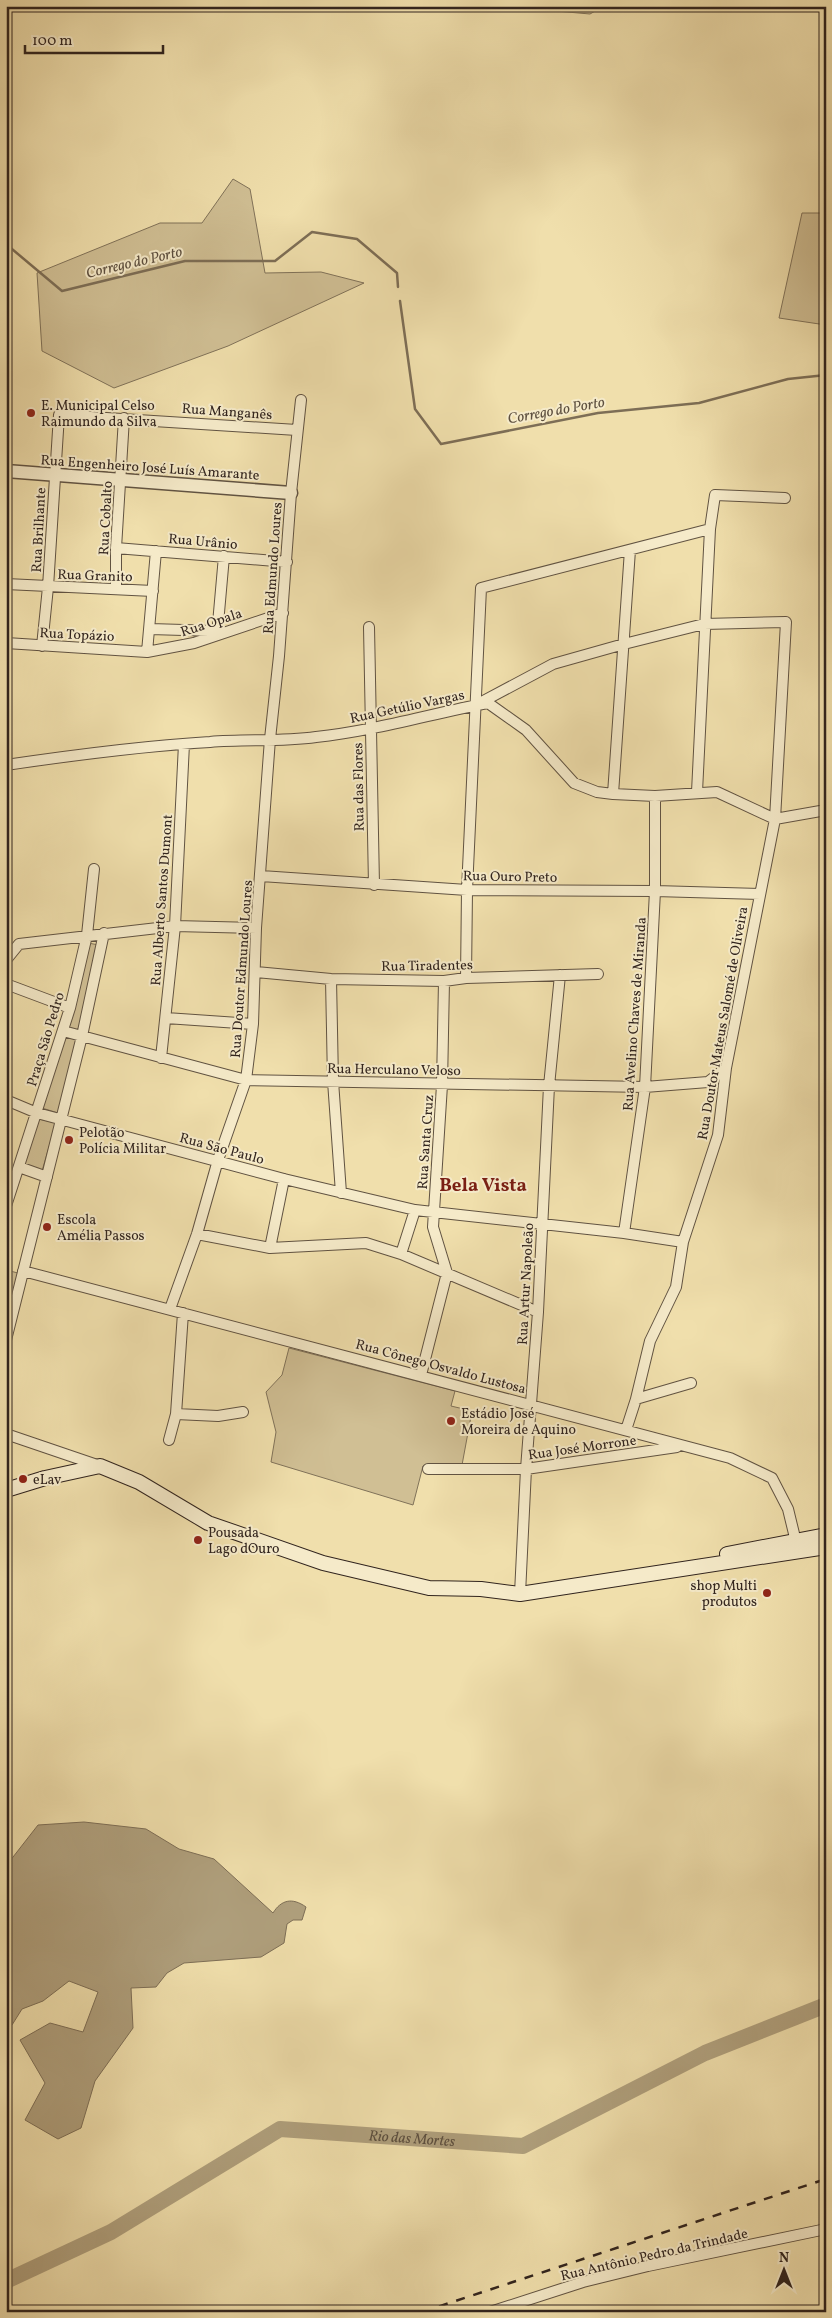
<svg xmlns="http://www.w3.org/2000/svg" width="832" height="2318" viewBox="0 0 832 2318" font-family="Vollkorn,serif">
<rect width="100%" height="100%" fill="#f0dfac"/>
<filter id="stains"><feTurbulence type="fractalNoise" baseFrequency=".004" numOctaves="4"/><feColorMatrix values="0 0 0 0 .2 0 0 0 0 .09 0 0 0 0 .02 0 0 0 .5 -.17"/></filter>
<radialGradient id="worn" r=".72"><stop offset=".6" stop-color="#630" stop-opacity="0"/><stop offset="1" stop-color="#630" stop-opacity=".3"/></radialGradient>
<path fill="#d0bf94" stroke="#807259" d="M499 6H604L590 14Z
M233 179 250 189 265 273 321 272 364 283 228 346 114 388 42 351 37 273 160 223H202Z
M802 213H826V325L779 318Z
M88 943 99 945 79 1032 66 1028Z
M64 1036 78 1040 58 1113 42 1108Z
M39 1119 56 1123 42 1171 24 1165Z
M6 1270 18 1273 6 1320Z
M289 1348 455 1391 451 1406 472 1411 462 1465 423 1466 413 1505 271 1462 276 1432 266 1392 282 1375Z"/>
<path fill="#af9f7c" stroke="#7d6e56" d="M84 1822 146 1829 179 1849 214 1859 273 1913C281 1900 292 1897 306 1907L302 1920H293L287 1924 284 1943 261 1957 184 1963 167 1973 156 1987 131 1988 133 2028 95 2081 81 2128 58 2139 25 2120 45 2083 20 2040 50 2023 83 2032 98 1992 69 1981 43 2001 22 2009 12 2025 6 2026V1866L38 1825Z"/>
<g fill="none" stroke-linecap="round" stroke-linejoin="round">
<path stroke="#7d6e56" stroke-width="2.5" d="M6 244 62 291 185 261H275L312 232 357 239 397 273 398 287
M400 301 415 409 441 444 598 413 699 403 788 379 826 375"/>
<path stroke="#af9f7c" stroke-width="16" id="s1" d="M6 2281 111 2232 280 2129 523 2146 705 2053 826 2005"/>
<g stroke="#615342" stroke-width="12">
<path id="minor" d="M116 548 287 562
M6 584 153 591
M116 589V548L124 418
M369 627 374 885
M150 629 217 631
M217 635 224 556
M6 643 147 652 194 643 283 613
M42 646 48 587 59 415 297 430
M147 652 156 551
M476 705 553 664 624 644 704 624 786 622 775 819 726 1068 718 1135 683 1242 676 1287 650 1341 636 1399 626 1430
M6 765C74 755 142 746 210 742 245 739 281 742 316 737 374 731 430 714 488 703L526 730 574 783 597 792 613 794 655 796 717 792 775 819
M697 792 710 529
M613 794 630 550
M775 819 826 810
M261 876 467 890 655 891 760 894
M6 960 19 944 175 926 256 928
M256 972 331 979 444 981 466 978 598 974
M466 978 467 890 481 588 710 529 715 495 785 498
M331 979 333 1081 341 1193
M6 984 70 1008
M166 1018 253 1024
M63 1031 246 1080 645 1087 708 1082 726 1068
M161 1058 175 926 184 744
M6 1100 37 1113 284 1179 415 1210 624 1233 683 1242
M19 1167 47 1177
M6 1206 70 1008 87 935 94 869
M624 1233 645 1087 655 891V796
M197 1234 270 1248 366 1243 401 1254 538 1312
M270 1248 284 1179
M401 1254 415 1210
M23 1271 730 1458 772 1478 788 1509 797 1546
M170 1309 197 1234 218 1160 246 1080 253 1024 256 928 270 739 279 656 291 493 301 400
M6 1340 82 1036 104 933
M421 1375 447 1273 433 1227 442 1085 444 981
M636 1399 691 1383
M176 1414 218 1416 243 1412
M6 1434 100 1466
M169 1440 176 1414 183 1313
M428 1469H526L677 1447
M520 1594 526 1469 538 1312 549 1086 560 975
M490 2312 583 2282 648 2266 826 2229"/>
</g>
<g stroke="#615342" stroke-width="15">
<path id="tertiary" d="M6 471 291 493"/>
</g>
<g stroke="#31241e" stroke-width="16">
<path id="secondary" d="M6 1490 45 1478 100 1466 139 1482 208 1523 323 1563 429 1588 481 1589 520 1594 826 1547
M727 1554 826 1535"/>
</g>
<use href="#minor" stroke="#f5eac9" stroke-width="10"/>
<use href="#tertiary" stroke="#f5eac9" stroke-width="12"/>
<use href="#secondary" stroke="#f5eac9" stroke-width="14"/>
<path stroke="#31241e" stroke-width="2.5" stroke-dasharray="9 9" stroke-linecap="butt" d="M422 2312 826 2179"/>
</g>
<g fill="#8f2418" stroke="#f5eac9" stroke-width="2">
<circle cx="31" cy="413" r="5"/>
<circle cx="69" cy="1140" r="5"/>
<circle cx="47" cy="1227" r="5"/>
<circle cx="451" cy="1421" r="5"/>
<circle cx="23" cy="1479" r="5"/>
<circle cx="198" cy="1540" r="5"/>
<circle cx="767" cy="1593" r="5"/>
</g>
<g text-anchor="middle" stroke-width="4" stroke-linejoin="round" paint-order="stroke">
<g font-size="14" fill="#31241e" stroke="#f5eac9" text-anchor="start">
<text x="41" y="410">E. Municipal Celso<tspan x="41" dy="16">Raimundo da Silva</tspan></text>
<text x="79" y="1137">Pelotão<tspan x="79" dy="16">Polícia Militar</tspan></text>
<text x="57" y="1224">Escola<tspan x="57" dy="16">Amélia Passos</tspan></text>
<text x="461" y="1418">Estádio José<tspan x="461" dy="16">Moreira de Aquino</tspan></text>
<text x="33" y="1484">eLav</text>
<text x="208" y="1537">Pousada<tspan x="208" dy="16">Lago dOuro</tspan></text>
<text x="757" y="1590" text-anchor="end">shop Multi<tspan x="757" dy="16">produtos</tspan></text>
</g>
<g font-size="14" fill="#31241e" stroke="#f5eac9">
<text transform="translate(227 411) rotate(4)" y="5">Rua Manganês</text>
<text transform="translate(150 467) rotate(4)" y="5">Rua Engenheiro José Luís Amarante</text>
<text transform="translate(105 518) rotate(-87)" y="5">Rua Cobalto</text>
<text transform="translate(38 530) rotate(-87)" y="5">Rua Brilhante</text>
<text transform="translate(203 541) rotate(5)" y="5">Rua Urânio</text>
<text transform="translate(272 568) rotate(-86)" y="5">Rua Edmundo Loures</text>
<text transform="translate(95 575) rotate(2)" y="5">Rua Granito</text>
<text transform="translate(211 622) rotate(-18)" y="5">Rua Opala</text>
<text transform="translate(77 634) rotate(3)" y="5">Rua Topázio</text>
<text transform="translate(407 706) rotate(-12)" y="5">Rua Getúlio Vargas</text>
<text transform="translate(358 787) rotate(-91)" y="5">Rua das Flores</text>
<text transform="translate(510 876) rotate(1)" y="5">Rua Ouro Preto</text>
<text transform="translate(161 900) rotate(-86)" y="5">Rua Alberto Santos Dumont</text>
<text transform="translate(427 965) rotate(-1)" y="5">Rua Tiradentes</text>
<text transform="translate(241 969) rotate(-86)" y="5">Rua Doutor Edmundo Loures</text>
<text transform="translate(634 1014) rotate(-86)" y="5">Rua Avelino Chaves de Miranda</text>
<text transform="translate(722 1023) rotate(-80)" y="5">Rua Doutor Mateus Salomé de Oliveira</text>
<text transform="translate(45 1039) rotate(-73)" y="5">Praça São Pedro</text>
<text transform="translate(394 1069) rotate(1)" y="5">Rua Herculano Veloso</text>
<text transform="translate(425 1142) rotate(-86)" y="5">Rua Santa Cruz</text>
<text transform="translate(222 1148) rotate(15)" y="5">Rua São Paulo</text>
<text transform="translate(525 1284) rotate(-87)" y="5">Rua Artur Napoleão</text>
<text transform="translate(441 1366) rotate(15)" y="5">Rua Cônego Osvaldo Lustosa</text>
<text transform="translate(582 1447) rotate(-8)" y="5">Rua José Morrone</text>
<text transform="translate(654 2254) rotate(-13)" y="5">Rua Antônio Pedro da Trindade</text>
</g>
<g font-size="15" font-style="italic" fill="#5d4f3f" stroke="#f5eac9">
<text transform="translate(134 262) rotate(-13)" y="5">Corrego do Porto</text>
<text transform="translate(556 410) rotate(-10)" y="5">Corrego do Porto</text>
<text dy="5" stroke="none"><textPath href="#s1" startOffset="446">Rio das Mortes</textPath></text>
</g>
<g font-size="19" font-weight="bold" fill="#7a1f14" stroke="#f5eac9">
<text x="483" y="1191">Bela Vista</text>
</g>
</g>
<rect width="832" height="2318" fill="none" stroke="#f0dfac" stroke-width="25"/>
<rect x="8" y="8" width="817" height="2303" fill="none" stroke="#31241e" stroke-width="2.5"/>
<rect x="12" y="12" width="807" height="2293" fill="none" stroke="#31241e"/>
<g transform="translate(784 2270)" stroke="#f5eac9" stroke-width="4" paint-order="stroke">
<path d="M0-4L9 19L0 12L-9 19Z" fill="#31241e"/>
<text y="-8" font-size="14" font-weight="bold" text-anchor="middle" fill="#31241e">N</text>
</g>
<path d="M25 45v8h138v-8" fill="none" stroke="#31241e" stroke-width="2.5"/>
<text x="32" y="45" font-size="15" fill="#31241e" stroke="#f5eac9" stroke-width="4" paint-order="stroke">100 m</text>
<rect width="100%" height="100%" filter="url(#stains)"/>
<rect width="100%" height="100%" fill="url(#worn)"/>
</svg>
